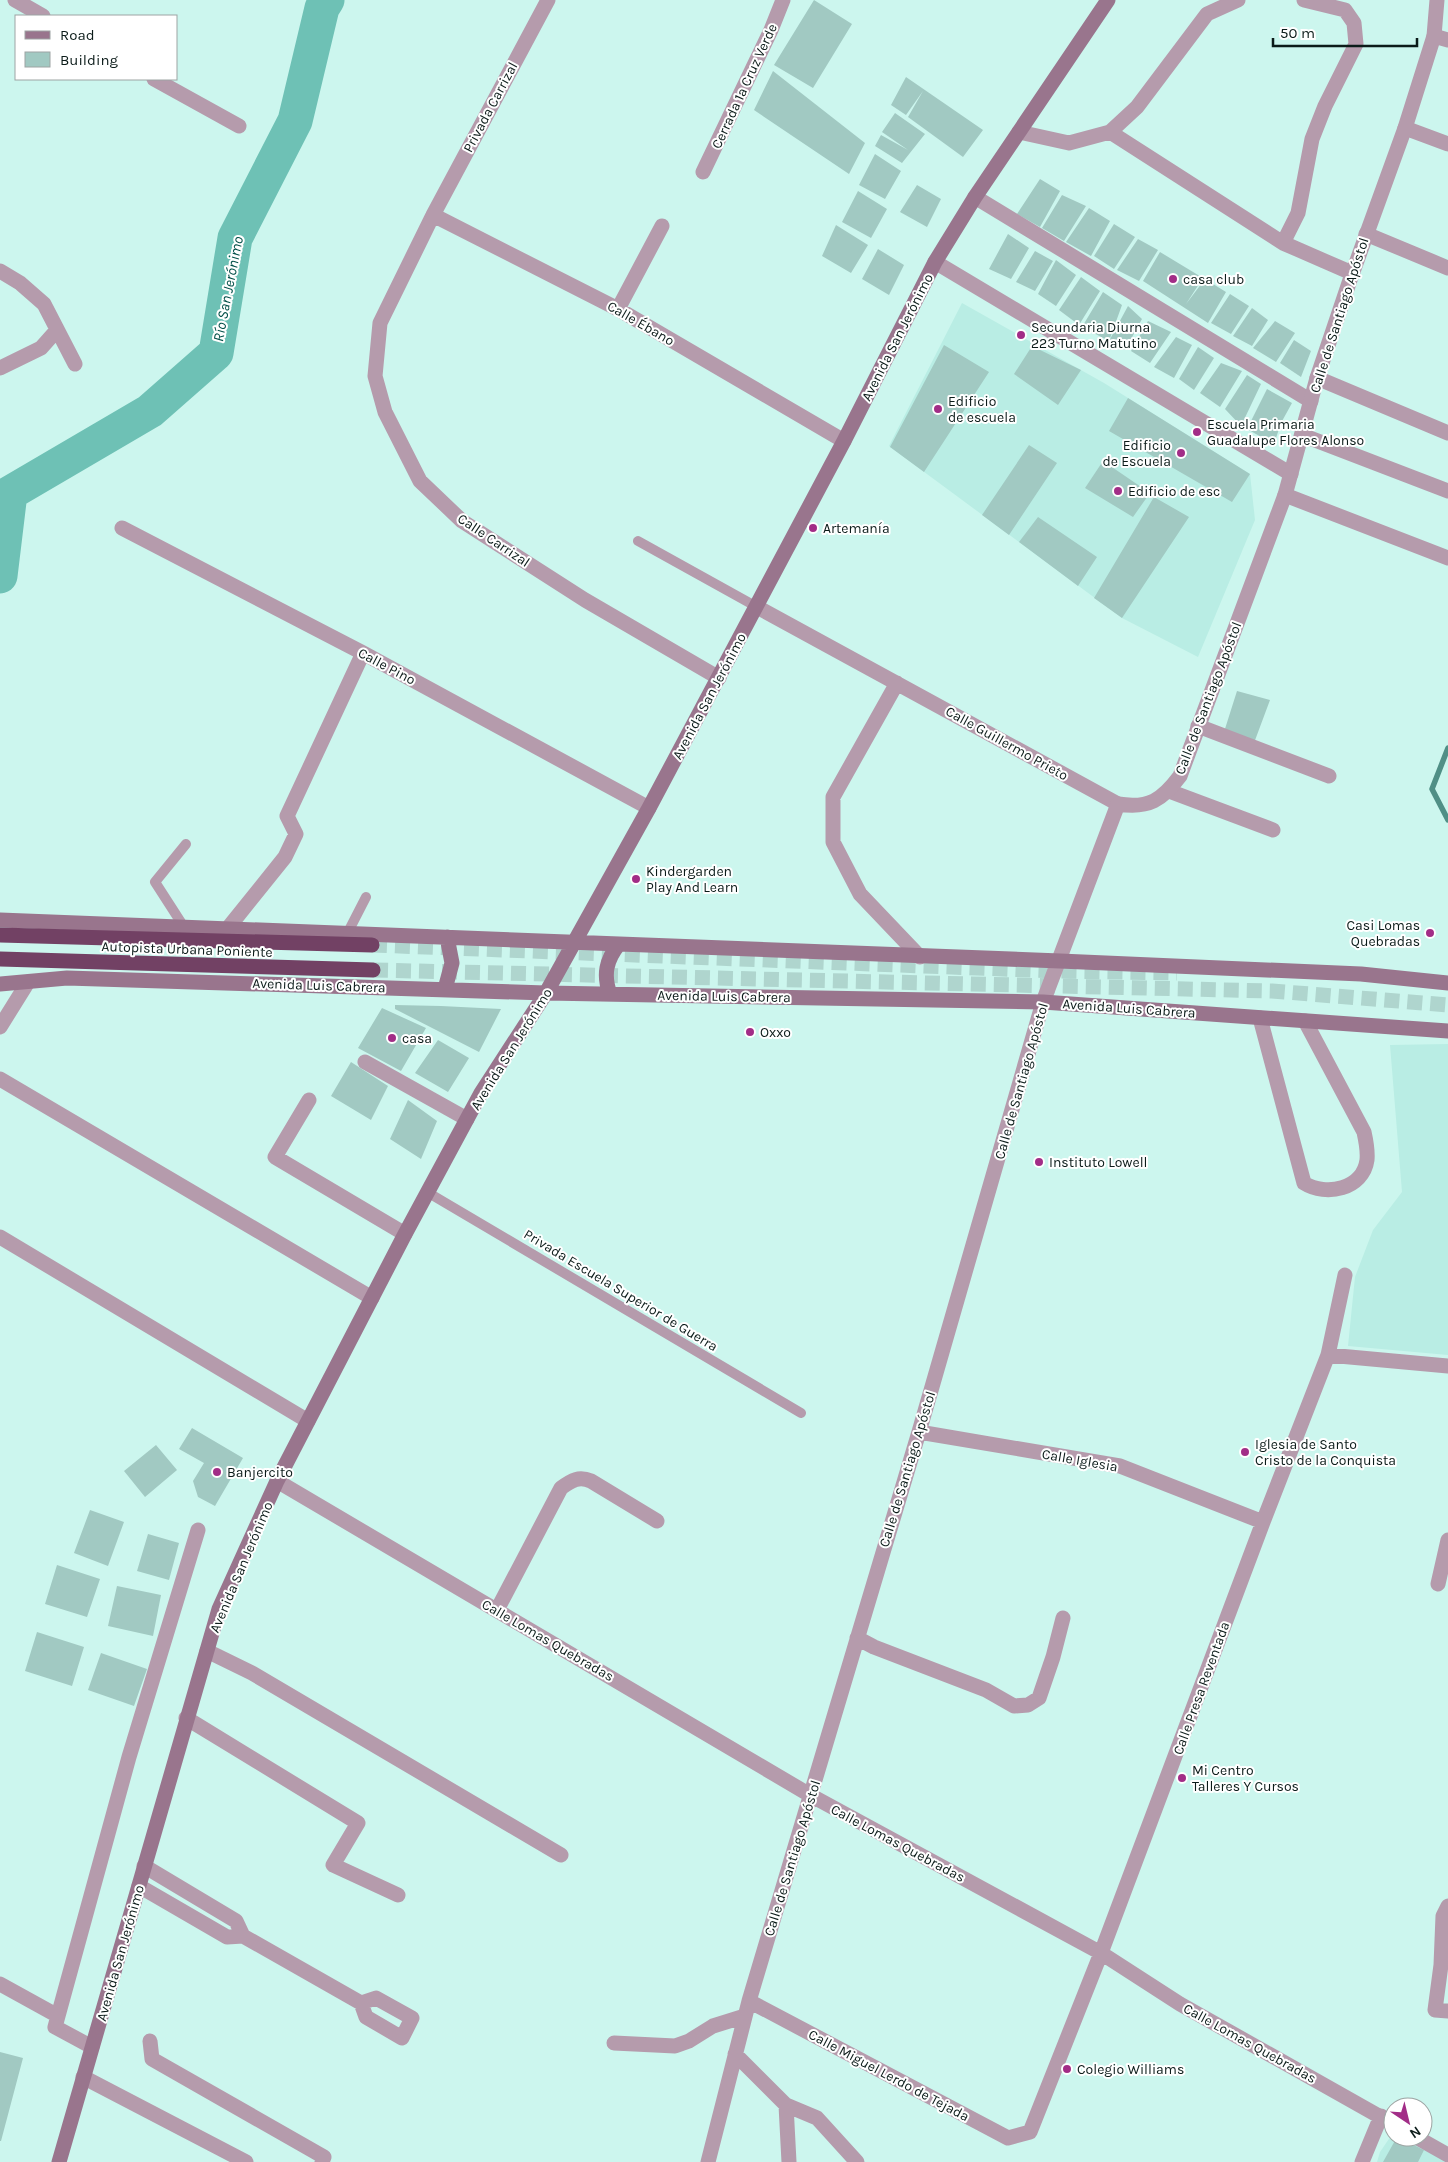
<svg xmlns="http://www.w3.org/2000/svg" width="1448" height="2162" viewBox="0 0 1448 2162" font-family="Karla,sans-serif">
<rect width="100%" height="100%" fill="#ccf6ee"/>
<path fill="#b9ede4" d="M962 303 1104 383 1250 474 1255 520 1198 657 1122 618 889 446Z
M1448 1044V1355L1348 1346 1355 1277 1373 1230 1402 1192 1390 1045Z
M1393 2133V2137H1410L1448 2162H1377L1380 2152Z"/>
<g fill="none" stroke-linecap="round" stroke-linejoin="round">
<path stroke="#508f86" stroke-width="5.5" d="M1448 748 1432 789 1448 820"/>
<path stroke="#6ec1b5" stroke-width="35" d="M0 576 10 493 150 411 216 353 235 238 295 121 322 8 327 0"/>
</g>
<path fill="#a1c9c2" d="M814 0 852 24 813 88 774 65Z
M773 71 865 143 849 174 754 110Z
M906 77 983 130 963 157 908 117 923 91 906 115 891 105Z
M895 113 925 134 902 163 875 146 881 135 908 150 882 132Z
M875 154 901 171 885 199 859 185Z
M1040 179 1060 191 1040 227 1017 214Z
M917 185 941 199 927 227 900 212Z
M858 191 887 209 871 238 842 222Z
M1062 195 1086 206 1064 241 1042 228Z
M1089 208 1110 221 1091 256 1066 242Z
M1114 224 1135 237 1114 269 1094 256Z
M836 225 868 245 851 273 822 256Z
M1008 234 1029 248 1011 279 989 269Z
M1138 239 1158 250 1139 281 1117 270Z
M878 249 904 265 889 295 862 279Z
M1035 251 1053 261 1035 291 1016 282Z
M1160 252 1203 278 1186 304 1205 279 1226 292 1208 323 1143 281Z
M1056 260 1076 275 1056 306 1038 294Z
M1081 277 1100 291 1079 325 1059 310Z
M1103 292 1122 305 1109 341 1128 306 1142 319 1125 350 1109 341 1082 327Z
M1230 294 1249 306 1231 334 1211 323Z
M1252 308 1268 320 1252 346 1233 336Z
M1148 321 1171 332 1150 363 1131 351Z
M1275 321 1295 333 1276 362 1253 348Z
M1176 337 1192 345 1174 378 1154 367Z
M1294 340 1311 351 1301 377 1280 363Z
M944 345 989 372 924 472 890 447Z
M1032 346 1081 370 1058 405 1014 374Z
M1198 347 1214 358 1194 390 1179 379Z
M1221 363 1242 371 1220 407 1200 393Z
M1247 375 1261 384 1241 426 1225 409Z
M1267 389 1292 403 1281 423 1274 444 1247 429Z
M1128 398 1250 474 1232 502 1109 431Z
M1029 445 1057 463 1009 535 982 515Z
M1103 461 1150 493 1133 517 1085 488Z
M1154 497 1189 517 1122 618 1094 598Z
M1038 517 1097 557 1078 586 1019 542Z
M1237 691 1270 700 1254 743 1224 732Z
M395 1005 441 1006 501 1009 479 1052 395 1009Z
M382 1008 426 1028 401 1071 358 1048Z
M438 1040 469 1058 448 1092 415 1073Z
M351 1062 388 1086 371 1120 331 1096Z
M408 1100 437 1121 421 1159 390 1139Z
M192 1428 243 1458 215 1506 198 1497 193 1481 204 1463 179 1449Z
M156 1445 177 1470 145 1497 124 1471Z
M90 1510 124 1522 108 1566 74 1553Z
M148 1534 179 1543 169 1580 137 1571Z
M57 1565 100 1579 87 1617 45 1604Z
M117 1586 161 1595 153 1636 108 1626Z
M37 1632 84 1647 72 1686 25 1671Z
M101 1653 147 1669 134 1706 88 1690Z
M0 2052 23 2058 1 2141H0Z
M1397 2137 1424 2150 1418 2162H1383Z"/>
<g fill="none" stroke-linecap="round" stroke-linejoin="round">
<path stroke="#afd5ce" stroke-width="15" stroke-dasharray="15 8" stroke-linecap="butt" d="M372 945 1056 971 1177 973
M373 970 1272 991 1448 1005"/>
<path stroke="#b59bac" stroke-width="10" d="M638 541 757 607
M184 927 155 882 186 844
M347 934 366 897
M427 1192 801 1413"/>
<path stroke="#b59bac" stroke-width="15" d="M15 0 43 16
M548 0 433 215 380 323 375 376 385 412 420 481 462 521 585 600 719 678
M1434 36 1448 40
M154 79 239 126
M1405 128 1448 144
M1019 132 1069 143 1110 132 1137 107 1207 14 1238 0
M1110 132 1283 243 1352 273
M703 172 771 30 783 0
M975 197 1311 401
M433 215 618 309 844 441
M1366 234 1448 268
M1283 243 1298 213 1312 139 1325 106 1356 44 1354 23 1345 10 1304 0
M935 262 1291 474
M0 271 20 283 44 304 75 364
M618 309 662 226
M0 368 41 348 57 330
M1317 378 1448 433
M1302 435 1448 491
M1285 495 1448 558
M122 528 363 653 649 808
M757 607 1118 804
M897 683 833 797V842L860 894 920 957
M1198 726 1329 776
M1169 791 1273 830
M228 928 285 857 296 834 287 816 363 653
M1260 1018 1304 1183C1326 1197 1363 1189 1367 1160 1368 1150 1366 1141 1364 1132L1305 1021
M0 1027 28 982
M365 1062 467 1119
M0 1079 372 1298
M309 1100 275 1157 405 1234
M0 1237 308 1421
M1328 1355 1448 1366
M919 1432 1120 1466 1263 1522
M277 1481 810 1795 1101 1953 1180 2004 1393 2124
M1438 1584 1448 1540
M497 1610 561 1488C572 1480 579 1476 591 1481L657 1521
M857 1638 874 1647 986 1690 1014 1706 1028 1705 1039 1698 1053 1657 1063 1618
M207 1651 252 1673 561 1855
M186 1718 358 1823 333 1865 398 1895
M144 1866 236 1921 243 1936
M139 1886 227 1937 243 1936 361 2003 366 2017 402 2038 412 2018 376 1998 361 2003
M1448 1906 1443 1916 1441 1965 1435 2010 1448 2011
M0 1984 58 2016
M749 2001 1008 2138 1030 2132 1101 1953 1263 1522 1328 1355 1345 1275
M150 2041 152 2059 324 2157 322 2162
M614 2043 675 2046 689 2041 713 2026 745 2016
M92 2047 55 2027 129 1757 198 1530
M735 2054 786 2105 817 2118 857 2162
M83 2077 246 2162
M786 2105 789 2162
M1416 2137 1448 2155
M708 2162 749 2001 919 1432 1043 1002
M1362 2162 1381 2116"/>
<path stroke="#b59bac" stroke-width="15" d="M1043 1002 1118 804C1149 809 1162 800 1180 776L1285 495 1317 378 1350 280 1405 128 1434 36 1437 0"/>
<path stroke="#99758d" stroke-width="15" d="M0 920 1060 961 1361 974 1448 983
M0 984 67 978 546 993 1043 1002 1448 1031
M445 989 452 963 447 937
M610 994C603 975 606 960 619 944
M59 2162 219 1609 277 1481 405 1234 481 1093 546 993 649 808 844 441 935 262 975 197 1108 0"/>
<path stroke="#724164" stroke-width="15" d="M0 935 372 945
M0 959 373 970"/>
</g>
<g fill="#a22d87" stroke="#fff" stroke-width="2">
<circle cx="1173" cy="279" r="5"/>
<circle cx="1021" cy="335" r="5"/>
<circle cx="938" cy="409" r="5"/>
<circle cx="1197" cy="432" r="5"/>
<circle cx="1181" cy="453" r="5"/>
<circle cx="1118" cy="491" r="5"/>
<circle cx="813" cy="528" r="5"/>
<circle cx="636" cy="879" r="5"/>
<circle cx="1430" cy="933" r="5"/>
<circle cx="750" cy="1032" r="5"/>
<circle cx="392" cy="1038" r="5"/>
<circle cx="1039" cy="1162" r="5"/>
<circle cx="1245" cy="1452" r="5"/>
<circle cx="217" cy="1472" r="5"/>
<circle cx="1182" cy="1778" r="5"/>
<circle cx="1067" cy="2069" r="5"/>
</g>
<g text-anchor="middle" stroke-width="4" stroke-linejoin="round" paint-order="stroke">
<g font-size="14" fill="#0b1b19" stroke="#fff">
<text transform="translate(744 86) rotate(-65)" y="5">Cerrada 1ª Cruz Verde</text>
<text transform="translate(490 107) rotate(-62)" y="5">Privada Carrizal</text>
<text transform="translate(1339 315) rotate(-72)" y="5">Calle de Santiago Apóstol</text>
<text transform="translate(641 323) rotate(30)" y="5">Calle Ébano</text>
<text transform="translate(897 337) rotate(-63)" y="5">Avenida San Jerónimo</text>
<text transform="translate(494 540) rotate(34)" y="5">Calle Carrizal</text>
<text transform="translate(387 666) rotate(28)" y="5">Calle Pino</text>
<text transform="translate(709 696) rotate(-62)" y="5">Avenida San Jerónimo</text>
<text transform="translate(1208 698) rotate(-69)" y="5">Calle de Santiago Apóstol</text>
<text transform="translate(1007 743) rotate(29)" y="5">Calle Guillermo Prieto</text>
<text transform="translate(187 949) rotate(2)" y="5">Autopista Urbana Poniente</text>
<text transform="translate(319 985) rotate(2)" y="5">Avenida Luis Cabrera</text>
<text transform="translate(724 996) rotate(1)" y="5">Avenida Luis Cabrera</text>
<text transform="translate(1129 1008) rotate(4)" y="5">Avenida Luis Cabrera</text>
<text transform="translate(511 1049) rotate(-58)" y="5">Avenida San Jerónimo</text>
<text transform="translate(1021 1081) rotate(-74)" y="5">Calle de Santiago Apóstol</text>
<text transform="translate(621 1290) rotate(31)" y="5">Privada Escuela Superior de Guerra</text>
<text transform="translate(1080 1460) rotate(10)" y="5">Calle Iglesia</text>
<text transform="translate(907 1469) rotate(-73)" y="5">Calle de Santiago Apóstol</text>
<text transform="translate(241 1567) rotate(-67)" y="5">Avenida San Jerónimo</text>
<text transform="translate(548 1640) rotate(30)" y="5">Calle Lomas Quebradas</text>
<text transform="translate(1201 1688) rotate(-70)" y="5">Calle Presa Reventada</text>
<text transform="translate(898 1843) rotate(28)" y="5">Calle Lomas Quebradas</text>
<text transform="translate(792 1858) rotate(-73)" y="5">Calle de Santiago Apóstol</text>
<text transform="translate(120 1953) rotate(-74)" y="5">Avenida San Jerónimo</text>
<text transform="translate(1250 2043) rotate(29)" y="5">Calle Lomas Quebradas</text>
<text transform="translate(889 2075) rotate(28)" y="5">Calle Miguel Lerdo de Tejada</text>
</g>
<g font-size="14" fill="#0b1b19" stroke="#fff" text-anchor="start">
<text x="1183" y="284">casa club</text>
<text x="1031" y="332">Secundaria Diurna<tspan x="1031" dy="16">223 Turno Matutino</tspan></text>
<text x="948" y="406">Edificio<tspan x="948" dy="16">de escuela</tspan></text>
<text x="1207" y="429">Escuela Primaria<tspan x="1207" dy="16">Guadalupe Flores Alonso</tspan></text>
<text x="1171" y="450" text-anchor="end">Edificio<tspan x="1171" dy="16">de Escuela</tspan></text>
<text x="1128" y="496">Edificio de esc</text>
<text x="823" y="533">Artemanía</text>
<text x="646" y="876">Kindergarden<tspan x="646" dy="16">Play And Learn</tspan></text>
<text x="1420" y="930" text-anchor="end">Casi Lomas<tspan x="1420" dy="16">Quebradas</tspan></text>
<text x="760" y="1037">Oxxo</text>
<text x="402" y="1043">casa</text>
<text x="1049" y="1167">Instituto Lowell</text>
<text x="1255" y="1449">Iglesia de Santo<tspan x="1255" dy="16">Cristo de la Conquista</tspan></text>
<text x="227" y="1477">Banjercito</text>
<text x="1192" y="1775">Mi Centro<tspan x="1192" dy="16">Talleres Y Cursos</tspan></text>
<text x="1077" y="2074">Colegio Williams</text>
</g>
<g font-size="15" font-style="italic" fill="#004f47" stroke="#fff">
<text transform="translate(228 289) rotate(-79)" y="5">Río San Jerónimo</text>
</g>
</g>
<rect x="15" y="15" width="162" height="65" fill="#ffffff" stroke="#9da4a3"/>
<rect x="25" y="31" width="25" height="8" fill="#99758d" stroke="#9da4a3"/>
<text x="60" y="40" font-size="15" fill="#0b1b19">Road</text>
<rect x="25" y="52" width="25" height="15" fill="#a1c9c2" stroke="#9da4a3"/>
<text x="60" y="65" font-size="15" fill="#0b1b19">Building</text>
<g transform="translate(1408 2122) rotate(145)"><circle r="24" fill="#ffffff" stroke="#9da4a3"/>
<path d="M0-4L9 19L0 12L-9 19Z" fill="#a22d87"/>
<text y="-8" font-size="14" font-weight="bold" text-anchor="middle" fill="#0b1b19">N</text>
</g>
<path d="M1273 38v8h144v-8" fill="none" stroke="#0b1b19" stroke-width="2.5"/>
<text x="1280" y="38" font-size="15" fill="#0b1b19" stroke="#ffffff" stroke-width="4" paint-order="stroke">50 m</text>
</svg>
